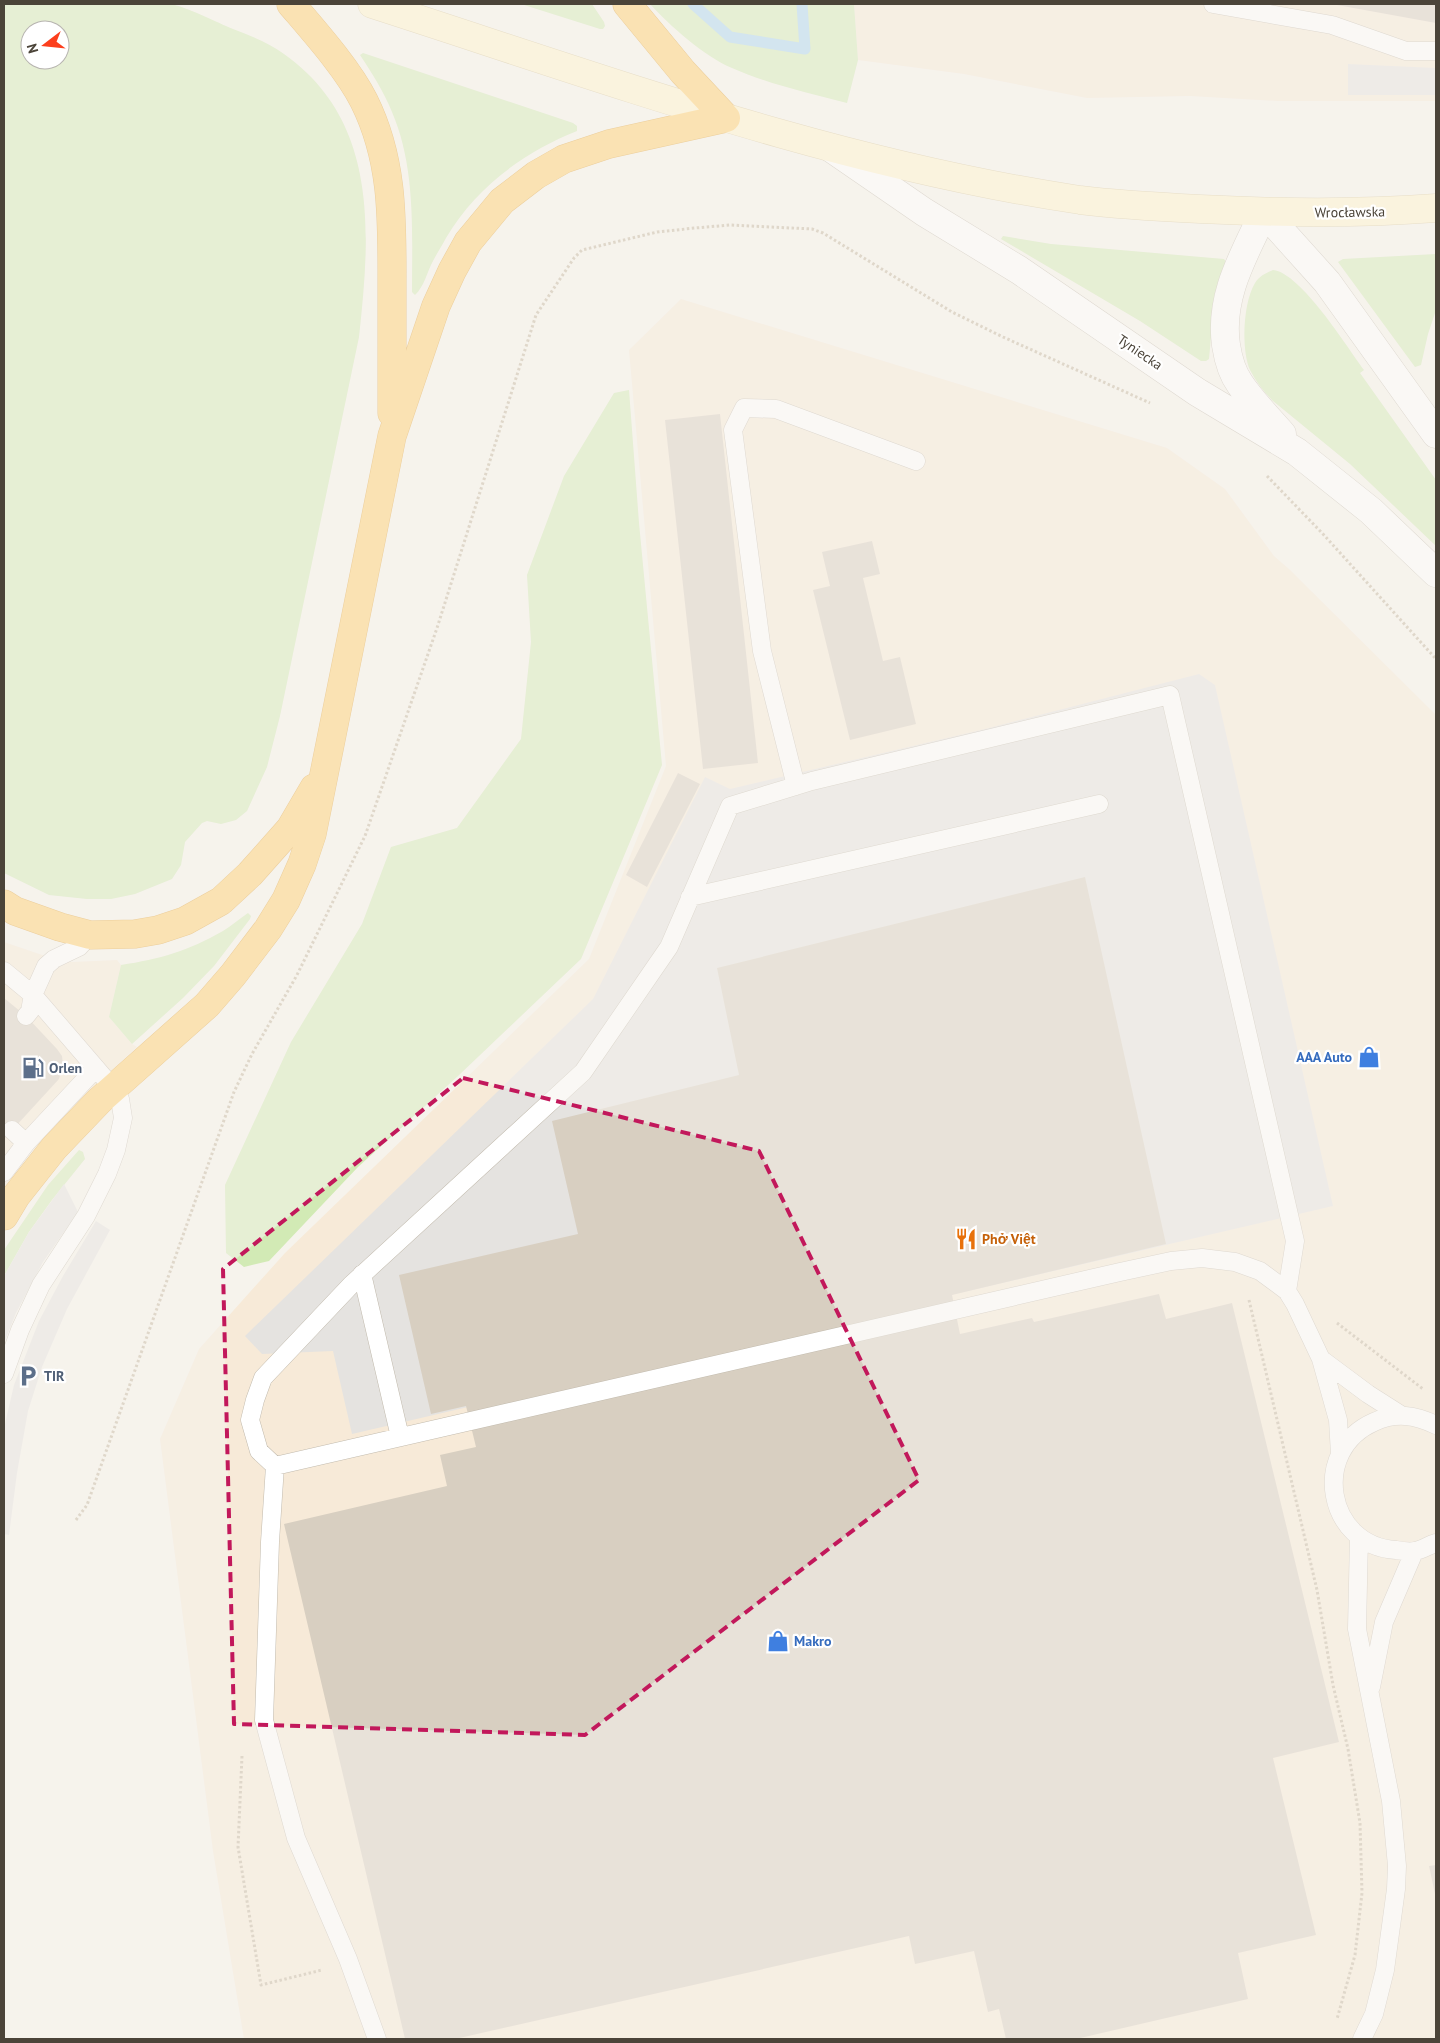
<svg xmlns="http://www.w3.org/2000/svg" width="1440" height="2043" viewBox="0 0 1440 2043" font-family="'PT Sans',sans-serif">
<rect width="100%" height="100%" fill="#f6f3ec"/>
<path fill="#f7ead8" d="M854 4H1436V101H1278L1190 96 1087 98 964 74 858 60Z
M681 299 1167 448 1225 489 1274 556 1289 569 1436 715V2039H244L213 1851 160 1439 199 1349 285 1253 589 959 666 766 629 350Z
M4 942 54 959 72 962 117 960 121 965 109 1017 132 1044 137 1047 89 1091 30 1153 4 1191Z"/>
<path fill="#d2eab5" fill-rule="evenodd" d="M4 4C42 4 79 4 117 4 134 4 153 2 170 4 185 6 218 23 233 29 251 36 269 43 284 54 380 122 370 235 359 337L280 716 267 767 247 811 236 820 221 824 207 821 202 823 185 842 181 865 172 879 135 894 111 899H87L49 895 4 873ZM30 30H60V60H30Z
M521 4H592L604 22 605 26 603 29H600Z
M650 4H854L858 60 847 103C808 93 768 84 732 68 705 57 669 25 650 4Z
M363 53 573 123 577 126V131C524 152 475 188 446 238 442 246 437 253 433 261 427 272 424 287 415 295L412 292C412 233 416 168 392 112 384 92 372 73 360 55Z
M1003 236 1051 244 1224 259 1226 262 1214 304 1209 359 1206 361H1201L1140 321 1001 239Z
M1436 254V310L1428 334 1421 365 1415 367 1338 262 1343 259Z
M1273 270C1301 273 1347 347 1364 370L1360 373 1436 480V546L1350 464 1273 401C1264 392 1256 382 1250 370 1241 349 1243 303 1255 283 1259 276 1266 273 1273 270Z
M629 390 639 523 662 765 581 959 458 1076 358 1167 269 1261 244 1267 226 1253 225 1185 291 1042 362 924 391 847 457 828 521 739 531 642 527 575 564 476 614 393Z
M248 913 251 916 250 919 214 966 183 998 132 1044 109 1017 121 965C160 959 188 951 223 931 231 926 239 919 248 913Z
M79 1150 83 1152 85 1159 52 1200 29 1232 4 1276V1250L48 1185Z"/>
<path fill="#e5e3e0" d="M1348 64 1436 68V95H1348Z
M1199 674 1215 685 1333 1206 352 1434 333 1351 262 1354 245 1336 593 999 705 777 730 789 981 730Z
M64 1184 78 1212 43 1262 16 1313 4 1343V1276L29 1232Z
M96 1221 110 1230 67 1309 42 1367 28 1411 17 1473 9 1535 4 1534V1428L14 1385 39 1321 63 1276Z"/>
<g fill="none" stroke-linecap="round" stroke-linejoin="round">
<path stroke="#a9d4f2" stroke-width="11" d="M693 4 730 37 805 49 802 4"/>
</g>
<path fill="#d8cfc1" d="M1337 4H1436V23L1337 5Z
M720 414 758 763 703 769 665 420Z
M872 541 880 574 863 578 883 661 900 657 916 724 850 740 813 590 830 586 822 552Z
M678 773 700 784 647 887 626 875Z
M1085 877 1166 1244 952 1295 960 1334 1032 1318 1034 1322 1159 1294 1166 1319 1232 1303 1339 1742 1273 1758 1316 1935 1238 1953 1248 1999 1076 2039H1006L999 2009 988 2012 974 1951 915 1964 909 1936 455 2039H405L284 1524 447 1486 440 1455 476 1447 466 1406 431 1414 399 1275 578 1234 552 1121 739 1075 717 968Z
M4 998 26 1016 57 1049 62 1056 63 1065 59 1079 4 1139Z
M1436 1865V1894H1435L1429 1866Z"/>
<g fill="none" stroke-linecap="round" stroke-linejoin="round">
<g stroke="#c2bbae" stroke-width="19">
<path id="service" d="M1213 4 1332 25 1406 51H1436
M796 786 762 651 733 430 744 408 776 409 916 461
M690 897 1099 804
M4 971 33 995 113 1088 120 1099 123 1118 116 1150 107 1174 86 1216 41 1285 20 1330 4 1374
M26 1016 30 1011 33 995 46 966 54 959 79 947 90 935
M12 1130 26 1143 96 1068
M4 1172 26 1143
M362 1274 400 1437
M1287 1291 1295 1241 1170 695 812 781 730 806 669 947 583 1072 351 1285 263 1378 255 1400 250 1420 259 1451 275 1466 1120 1272 1171 1261 1202 1258 1235 1262 1260 1271 1287 1291 1295 1304 1321 1359 1338 1420 1340 1454
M1321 1359 1368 1394 1401 1415
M1436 1425C1415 1415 1396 1412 1374 1422 1310 1450 1326 1546 1396 1550 1402 1551 1409 1552 1415 1551 1422 1550 1429 1545 1436 1543
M275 1466 270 1542 264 1720 296 1838 348 1959 377 2039
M1359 1537 1357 1629 1391 1801 1397 1866 1396 1889 1385 1970 1374 2014 1362 2039
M1371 1687 1384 1622 1414 1552"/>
</g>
<g stroke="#c2bbae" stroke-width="29">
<path id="minor" d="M831 148 924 212 1019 270 1197 392 1297 452 1371 511 1436 573
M1282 434C1268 418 1252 402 1240 384 1232 373 1228 358 1226 345 1219 296 1244 255 1264 212L1327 282 1436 434"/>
</g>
<g stroke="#d6c79b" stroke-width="29">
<path id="secondary" d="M372 4C605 79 837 164 1080 200 1120 205 1160 207 1200 209 1279 213 1357 214 1436 208"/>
</g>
<g stroke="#e0a43c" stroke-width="29">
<path id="motorway" d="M291 4C314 31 348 69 364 101 394 161 392 222 392 287 392 329 392 371 392 413
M627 4 683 72 726 118
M4 904 15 911 60 927 90 935 135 934 158 930 185 921 221 901 250 874 290 829 314 788
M4 1216 16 1196 54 1148 99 1101 207 1005 233 975 268 929 286 900 302 864 312 834 392 436 436 306 452 271 468 242 502 201 536 175 564 159 609 144 726 118"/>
</g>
<path stroke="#c4b79f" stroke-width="3" stroke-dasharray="2.5 2.5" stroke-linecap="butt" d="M1267 476 1323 534 1436 659
M1249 1300 1317 1590 1333 1685 1348 1749 1360 1823 1362 1893 1355 1955 1337 2019
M1337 1323 1423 1389
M76 1520 87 1505 234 1092 252 1054 297 975 365 836 437 628 536 315 574 258 582 250 657 232 695 228 730 225 812 229 823 233 952 312 1003 337 1150 403
M242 1756 238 1847 261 1985 322 1970"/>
<use href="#service" stroke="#fff" stroke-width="18"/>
<use href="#minor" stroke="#fff" stroke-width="28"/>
<use href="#secondary" stroke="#fff3cd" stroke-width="28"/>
<use href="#motorway" stroke="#ffcf6e" stroke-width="28"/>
</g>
<path d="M0 0H1440V2043H0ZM463 1078 759 1151 919 1480 585 1735 234 1724 223 1269Z" fill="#f6f3ec" fill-opacity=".55" fill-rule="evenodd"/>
<path fill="none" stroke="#c2185b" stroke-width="4" stroke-dasharray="10 6" stroke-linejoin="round" d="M463 1078 759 1151 919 1480 585 1735 234 1724 223 1269Z"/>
<defs>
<g id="shop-bare" transform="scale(1.725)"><path d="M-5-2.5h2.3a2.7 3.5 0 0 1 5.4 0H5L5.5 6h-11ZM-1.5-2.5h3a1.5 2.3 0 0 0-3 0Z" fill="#3f7fe0" stroke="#fff" stroke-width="2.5" paint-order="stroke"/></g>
<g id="fuel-bare" transform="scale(1.725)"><path d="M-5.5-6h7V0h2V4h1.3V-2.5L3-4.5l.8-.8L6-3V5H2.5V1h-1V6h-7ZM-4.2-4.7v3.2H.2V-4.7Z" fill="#5c6f8a" stroke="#fff" stroke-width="2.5" paint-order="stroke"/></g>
<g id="restaurant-bare" transform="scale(1.725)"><path d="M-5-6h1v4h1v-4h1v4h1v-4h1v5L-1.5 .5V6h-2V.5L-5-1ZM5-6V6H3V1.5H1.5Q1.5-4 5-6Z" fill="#e8710a" stroke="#fff" stroke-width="2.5" paint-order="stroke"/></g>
<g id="parking-bare" transform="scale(1.725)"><path d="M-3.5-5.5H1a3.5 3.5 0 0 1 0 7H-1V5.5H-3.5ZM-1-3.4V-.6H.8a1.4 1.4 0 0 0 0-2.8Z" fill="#5c6f8a" stroke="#fff" stroke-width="2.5" paint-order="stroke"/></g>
</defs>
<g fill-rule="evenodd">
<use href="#shop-bare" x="1369" y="1057"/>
<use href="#fuel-bare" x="33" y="1068"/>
<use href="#restaurant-bare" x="966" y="1239"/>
<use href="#parking-bare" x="28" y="1376"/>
<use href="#shop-bare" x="778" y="1641"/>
</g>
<g text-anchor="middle" stroke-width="4.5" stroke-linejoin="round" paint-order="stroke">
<g font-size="14" fill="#4b4439" stroke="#fff">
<text transform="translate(1350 212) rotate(-1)" y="5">Wrocławska</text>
<text transform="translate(1140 352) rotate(34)" y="5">Tyniecka</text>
</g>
<g font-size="14" font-weight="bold" fill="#366cbe" stroke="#fff" text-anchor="end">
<text x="1352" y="1062">AAA Auto</text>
<text x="794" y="1646" text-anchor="start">Makro</text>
</g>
<g font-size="14" font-weight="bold" fill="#4e5e75" stroke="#fff" text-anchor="start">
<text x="49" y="1073">Orlen</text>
<text x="44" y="1381">TIR</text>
</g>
<g font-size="14" font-weight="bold" fill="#c56008" stroke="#fff" text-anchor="start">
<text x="982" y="1244">Phở Việt</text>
</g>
</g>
<rect width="1440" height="2043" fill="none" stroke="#4b4439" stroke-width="10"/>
<g transform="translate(45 45) rotate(254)"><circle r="24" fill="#ffffff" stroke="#b7b4b0"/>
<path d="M0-4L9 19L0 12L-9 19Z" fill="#fc3f1d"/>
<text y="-8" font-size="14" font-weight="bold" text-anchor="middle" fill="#4b4439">N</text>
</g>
</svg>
